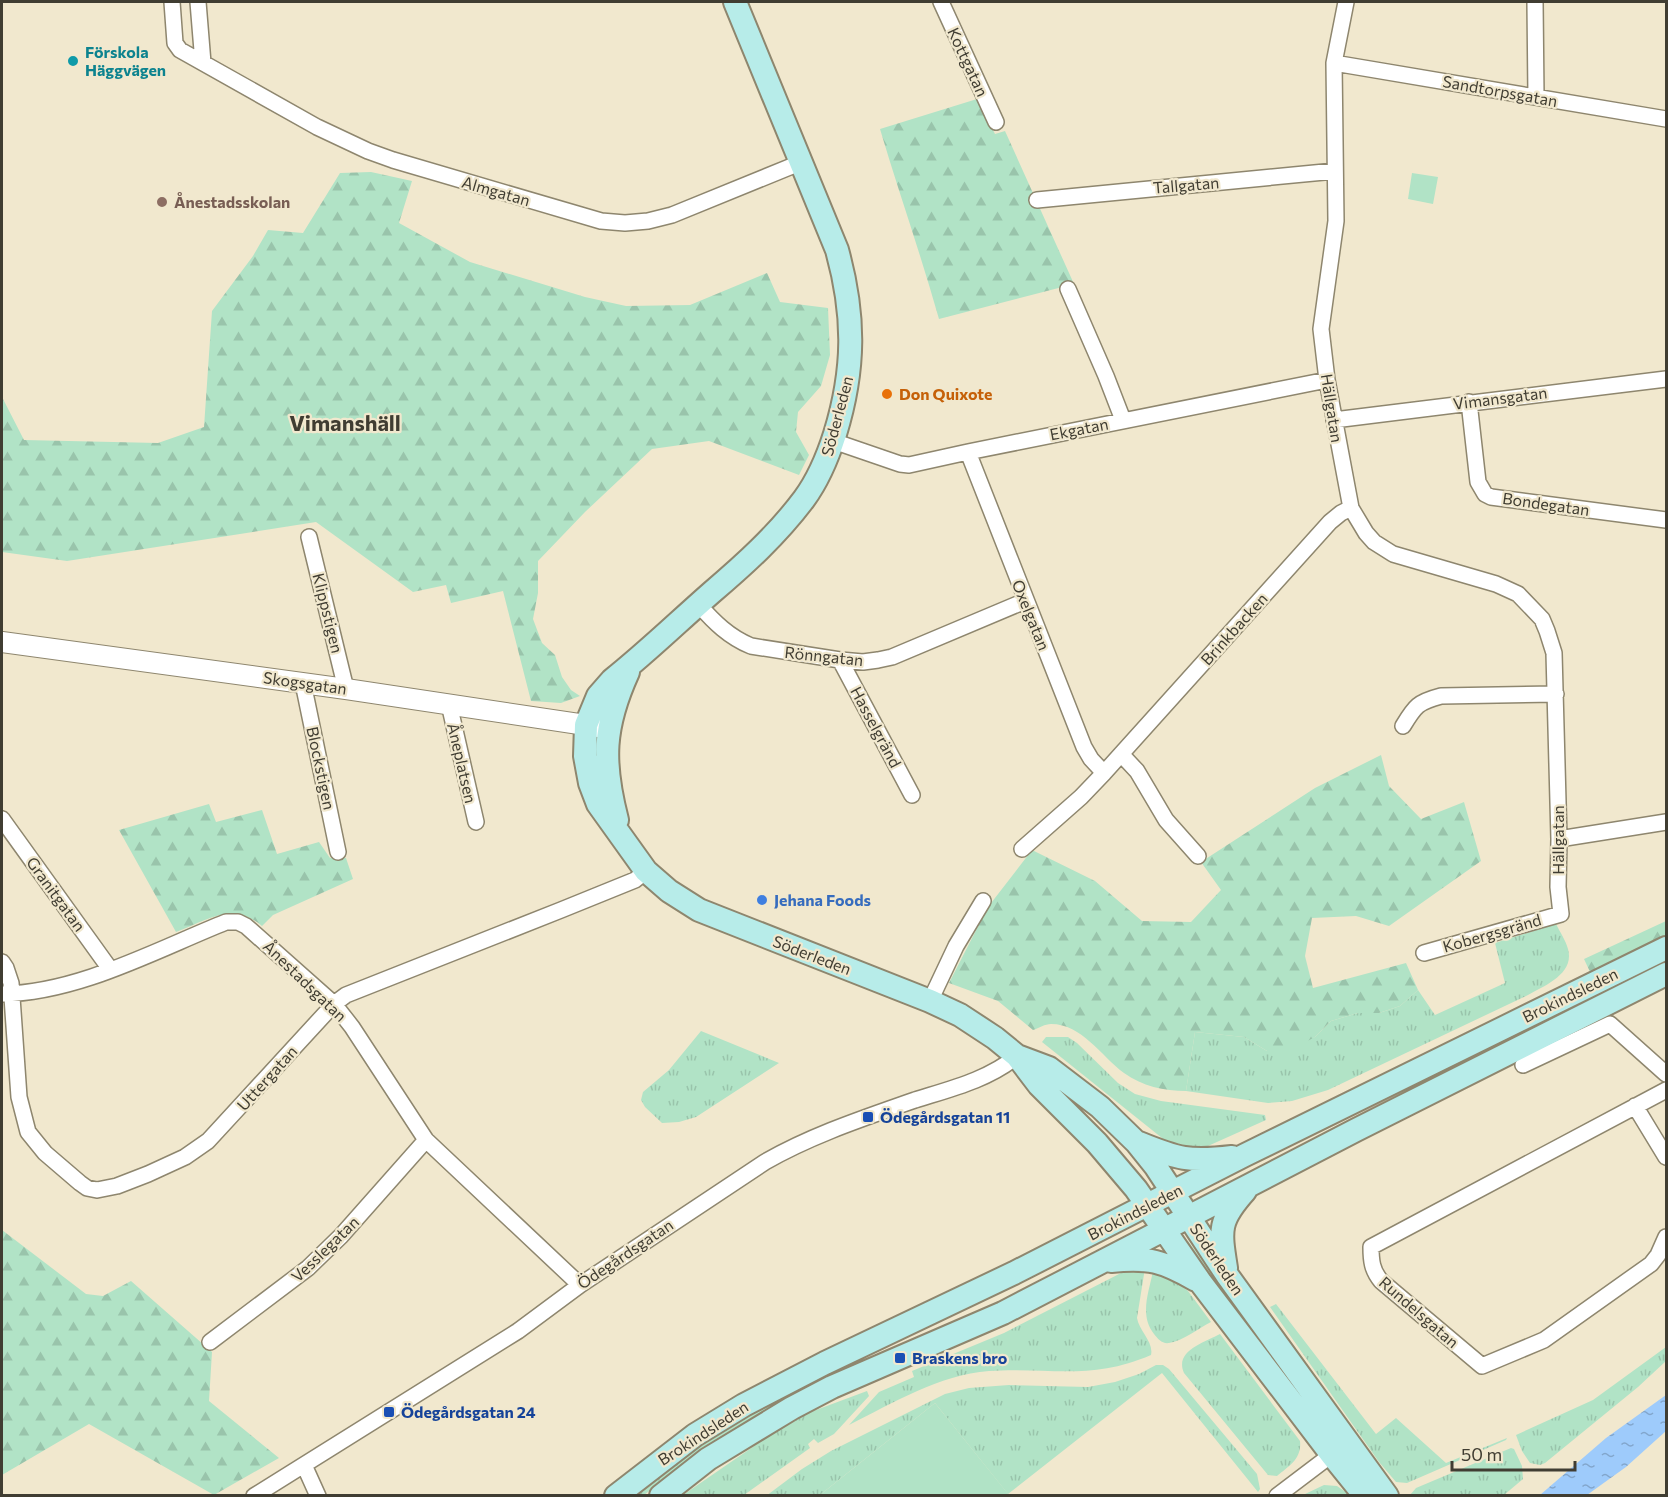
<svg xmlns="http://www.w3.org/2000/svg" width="1668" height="1497" viewBox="0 0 1668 1497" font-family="Commissioner,sans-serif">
<defs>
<pattern id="grass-tufts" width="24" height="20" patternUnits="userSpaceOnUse" patternTransform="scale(1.5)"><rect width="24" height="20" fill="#b1e3c6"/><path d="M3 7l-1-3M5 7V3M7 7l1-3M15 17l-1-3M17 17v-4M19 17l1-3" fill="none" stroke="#99c4ab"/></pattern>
<pattern id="forest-firs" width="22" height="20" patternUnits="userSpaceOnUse" patternTransform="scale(1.5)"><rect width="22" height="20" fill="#b1e3c6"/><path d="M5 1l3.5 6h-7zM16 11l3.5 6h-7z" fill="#99c4ab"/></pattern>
<pattern id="water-ripples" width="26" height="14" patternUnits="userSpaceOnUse" patternTransform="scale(1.5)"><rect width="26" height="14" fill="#9ecbfb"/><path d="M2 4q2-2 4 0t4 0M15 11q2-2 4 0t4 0" fill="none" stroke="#82a6cc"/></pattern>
</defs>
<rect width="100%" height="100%" fill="#f1e8ce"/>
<path fill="url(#grass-tufts)" d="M1556 924C1560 932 1566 941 1568 949 1575 974 1544 986 1528 995L1328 1090 1292 1101 1268 1103 1186 1091 1195 1032 1244 1037 1267 1051 1315 1037 1331 1021 1358 1013H1379L1400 1006 1418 990 1435 1015 1505 983 1495 943Z
M701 1031 779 1063 696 1117 679 1122 662 1123 645 1107 641 1100 643 1092 669 1070Z
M1046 1037H1068L1077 1043 1118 1083 1135 1094 1161 1101 1265 1115 1266 1120 1199 1150 1172 1146 1042 1042Z
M1188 1241 1326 1429 1184 1243Z
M1145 1268 1137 1318C1139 1331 1154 1342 1151 1355 1091 1381 1050 1367 989 1371 939 1375 893 1403 849 1425L879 1392 914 1377 912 1371 1004 1333 1121 1273 1131 1269Z
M1153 1271 1175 1281 1188 1291 1211 1322C1199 1328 1183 1341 1169 1343 1162 1344 1158 1339 1154 1334 1139 1315 1149 1292 1153 1271Z
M1276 1304 1376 1434 1396 1418 1446 1463 1507 1438 1506 1440 1407 1483 1396 1482 1379 1462 1270 1307Z
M1220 1334 1300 1441C1302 1459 1289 1466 1277 1476L1268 1475 1184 1373C1174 1351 1205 1342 1220 1334Z
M1666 1347V1361L1638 1387 1545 1463 1540 1465 1530 1463 1522 1451 1516 1435 1593 1400Z
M1156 1365H1163L1169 1369 1257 1474 1260 1489 1258 1492 1162 1373 1008 1494 935 1403 820 1495 766 1496 802 1469 831 1451 945 1394 969 1388 1009 1385 1088 1387 1115 1382 1139 1374Z
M867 1391 869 1396 834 1434 818 1443 814 1439 808 1444 810 1448 744 1495H683L766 1438 808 1413Z
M784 1394 785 1400 693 1457 644 1495 633 1496 697 1447Z
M1511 1448 1514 1449 1522 1466 1523 1479 1504 1495H1410L1416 1488Z
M1324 1485 1337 1486 1350 1495H1303Z"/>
<path fill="url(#forest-firs)" d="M977 99 995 134 1005 131 1074 284 939 319C921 255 899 193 880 129Z
M371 172 412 181 399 223 470 262 585 297 626 306 690 305 767 273 780 302 828 308 830 355 821 386 798 412 796 432 809 455 799 475 709 441 652 449 585 512 538 561V593L533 619 542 643 555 655 562 677 571 690 580 696 561 703 531 701 503 591 451 603 446 585 413 592 316 522 67 561 2 552V397L24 440 158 443 204 427 212 311 253 256 268 230 303 233 340 173Z
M1381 755 1389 786 1421 819 1464 802 1481 861 1389 926 1356 916 1312 918 1305 956 1313 988 1406 963 1418 990 1400 1006 1379 1013H1358L1331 1021 1315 1037 1283 1054 1267 1051 1244 1037 1195 1032 1186 1091C1164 1091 1142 1086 1124 1073 1101 1056 1082 1024 1051 1024 1045 1024 1039 1028 1033 1030L998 1001 949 983 988 907 1032 850 1095 881 1142 921 1191 922 1221 890 1201 862 1315 788Z
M209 804 216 822 262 810 277 854 319 842 330 858H346L353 879 273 915 262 926C232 901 208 920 176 932L119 830Z
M1666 921V936L1591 974 1584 959Z
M2 1230 86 1294 103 1296 131 1281 212 1352 209 1401 279 1458 214 1495 89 1424 2 1475Z"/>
<path fill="#b1e3c6" d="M1412 173 1438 177 1433 204 1408 199Z
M935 1403 1009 1495H820Z"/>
<path fill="url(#water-ripples)" d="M1666 1395V1431L1626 1467 1587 1495H1540L1606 1438Z"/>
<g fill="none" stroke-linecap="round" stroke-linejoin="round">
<g stroke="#8e866e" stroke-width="18">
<path id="minor" d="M172 2 175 43 180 50 317 127 368 151 393 160 601 221 625 223 648 221 672 215 802 162
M198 2 203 63
M941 2 996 122
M1346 2 1334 63 1336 221 1321 329 1327 380 1351 508 1366 533 1374 542 1393 554 1496 584 1518 594 1542 619 1547 631 1554 653 1559 839 1558 887 1561 914 1424 953
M1535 2 1536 97
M1334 63 1666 119
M1037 200 1335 171
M1068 289 1106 376 1123 420
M1469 402 1478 482 1485 494 1491 497 1666 520
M1334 420 1666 379
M833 441 900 464 909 465 968 452 1327 380
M968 452 1084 747 1091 759 1104 773
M309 537 346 689
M699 605C714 622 729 637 751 646L840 660 863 662 878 660 892 657 1025 601
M840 660 912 795
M303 683 338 852
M449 704 476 822
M1403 726C1415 706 1418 702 1441 696L1556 694
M1121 754 1137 771 1166 820 1198 856
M2 819 110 969
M1559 839 1666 822
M1022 849 1081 797 1104 773 1330 522 1341 513 1351 508
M2 962 6 968 11 983 19 1097 28 1132 45 1153 80 1183 87 1188 97 1190 117 1186 148 1174 185 1157 208 1141 334 1004 346 995 561 910 635 880 646 871
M2 994C78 993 156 950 226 922H238L246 926 334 1004 352 1027 426 1140 580 1285
M930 1001 956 946 983 901
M1523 1065 1610 1024 1666 1074
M1666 1090 1371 1247C1371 1261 1372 1270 1381 1281L1482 1366 1544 1340 1651 1264 1658 1255 1666 1237
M1635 1106 1666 1157
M210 1342 308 1268 341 1236 426 1140
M304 1465 318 1496
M254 1496 518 1331 580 1285 765 1162C812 1135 864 1118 915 1100 950 1089 988 1080 1017 1056
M1277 1496 1339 1449"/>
</g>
<g stroke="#8e866e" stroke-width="22">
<path id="tertiary" d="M2 642 346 689 599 727"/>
</g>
<g stroke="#8e866e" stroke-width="26">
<path id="secondary" d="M735 2 837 250C855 315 855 369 835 434 828 456 818 480 804 499 777 535 745 564 711 593 678 622 646 653 612 680L598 696 586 725 585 756 590 783 598 804 646 871 669 891 699 910 930 1001 960 1015 995 1038 1017 1056 1039 1085 1097 1143 1136 1189 1201 1283 1332 1455 1365 1496
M617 820C602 762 603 727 628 672
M1017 1056 1049 1068 1100 1107 1136 1142 1156 1167 1227 1275 1387 1496
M1139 1143C1178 1159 1189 1162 1232 1157
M1111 1261C1149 1257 1163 1261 1196 1280
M1226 1268C1220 1230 1218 1221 1245 1191
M616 1496 695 1435 744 1405 825 1363 1014 1273 1245 1155 1666 948
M661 1496 708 1459 792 1408 832 1387 1003 1313 1356 1130 1666 974"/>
</g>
<use href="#minor" stroke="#fff" stroke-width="15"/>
<use href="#tertiary" stroke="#fff" stroke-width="20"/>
<use href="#secondary" stroke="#b7ece9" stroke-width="22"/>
</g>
<circle fill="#0f9aa8" stroke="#f1e8ce" stroke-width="2" cx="73" cy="61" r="6"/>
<circle fill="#8d6e63" stroke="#f1e8ce" stroke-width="2" cx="162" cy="202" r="6"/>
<circle fill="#e8710a" stroke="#f1e8ce" stroke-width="2" cx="887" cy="394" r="6"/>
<circle fill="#3f7fe0" stroke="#f1e8ce" stroke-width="2" cx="762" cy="900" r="6"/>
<g fill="#1a4fb4" stroke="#f1e8ce" stroke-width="2">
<rect x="862" y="1111" width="12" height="12" rx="3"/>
<rect x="894" y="1352" width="12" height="12" rx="3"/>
<rect x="383" y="1406" width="12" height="12" rx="3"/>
</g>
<g text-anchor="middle" stroke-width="4.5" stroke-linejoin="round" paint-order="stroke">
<g font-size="16" font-weight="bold" fill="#0d838f" stroke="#f1e8ce" text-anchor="start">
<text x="85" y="58">Förskola<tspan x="85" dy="18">Häggvägen</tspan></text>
</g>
<g font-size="16" fill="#403d32" stroke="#f1e8ce">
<text transform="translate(968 62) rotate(65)" y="6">Kottgatan</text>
<text transform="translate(1500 91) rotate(10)" y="6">Sandtorpsgatan</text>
<text transform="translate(1186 185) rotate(-5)" y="6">Tallgatan</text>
<text transform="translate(496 191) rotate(16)" y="6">Almgatan</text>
<text transform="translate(1500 398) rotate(-7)" y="6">Vimansgatan</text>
<text transform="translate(1332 408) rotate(81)" y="6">Hällgatan</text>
<text transform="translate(837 416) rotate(-75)" y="6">Söderleden</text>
<text transform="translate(1079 429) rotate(-11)" y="6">Ekgatan</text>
<text transform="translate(1546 504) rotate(8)" y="6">Bondegatan</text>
<text transform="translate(328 613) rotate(76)" y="6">Klippstigen</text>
<text transform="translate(1031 615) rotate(68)" y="6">Oxelgatan</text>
<text transform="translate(1234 629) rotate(-48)" y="6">Brinkbacken</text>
<text transform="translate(824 656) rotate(6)" y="6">Rönngatan</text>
<text transform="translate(305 683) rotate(8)" y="6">Skogsgatan</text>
<text transform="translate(876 727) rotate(62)" y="6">Hasselgränd</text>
<text transform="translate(462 763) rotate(77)" y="6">Åneplatsen</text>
<text transform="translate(321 768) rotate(78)" y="6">Blockstigen</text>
<text transform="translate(1558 840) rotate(-90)" y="6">Hällgatan</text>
<text transform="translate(56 894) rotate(54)" y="6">Granitgatan</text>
<text transform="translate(1492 933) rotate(-16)" y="6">Kobergsgränd</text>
<text transform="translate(812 955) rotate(21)" y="6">Söderleden</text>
<text transform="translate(305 981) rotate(44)" y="6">Ånestadsgatan</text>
<text transform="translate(1570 995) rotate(-26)" y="6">Brokindsleden</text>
<text transform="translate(267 1078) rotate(-48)" y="6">Uttergatan</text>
<text transform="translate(1135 1212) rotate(-27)" y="6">Brokindsleden</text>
<text transform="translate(325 1249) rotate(-44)" y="6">Vesslegatan</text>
<text transform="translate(625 1254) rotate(-34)" y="6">Ödegårdsgatan</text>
<text transform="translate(1217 1259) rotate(56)" y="6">Söderleden</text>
<text transform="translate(1419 1312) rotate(41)" y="6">Rundelsgatan</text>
<text transform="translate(703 1433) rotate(-33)" y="6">Brokindsleden</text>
</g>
<g font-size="16" font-weight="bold" fill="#785e54" stroke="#f1e8ce" text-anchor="start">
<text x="174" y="208">Ånestadsskolan</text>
</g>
<g font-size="16" font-weight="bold" fill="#c56008" stroke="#f1e8ce" text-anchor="start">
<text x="899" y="400">Don Quixote</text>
</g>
<g font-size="16" font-weight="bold" fill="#366cbe" stroke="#f1e8ce" text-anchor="start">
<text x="774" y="906">Jehana Foods</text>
</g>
<g font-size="16" font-weight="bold" fill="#164399" stroke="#f1e8ce" text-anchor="start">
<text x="880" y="1123">Ödegårdsgatan 11</text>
<text x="912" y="1364">Braskens bro</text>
<text x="401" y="1418">Ödegårdsgatan 24</text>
</g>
<g font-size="22" font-weight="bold" fill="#403d32" stroke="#f1e8ce">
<text x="345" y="431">Vimanshäll</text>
</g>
</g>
<rect width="1668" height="1497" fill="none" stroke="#403d32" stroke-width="6"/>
<path d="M1452 1461v9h123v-9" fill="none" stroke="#403d32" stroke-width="3"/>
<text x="1461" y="1461" font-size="18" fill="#403d32" stroke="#f1e8ce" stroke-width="4.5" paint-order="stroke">50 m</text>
</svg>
